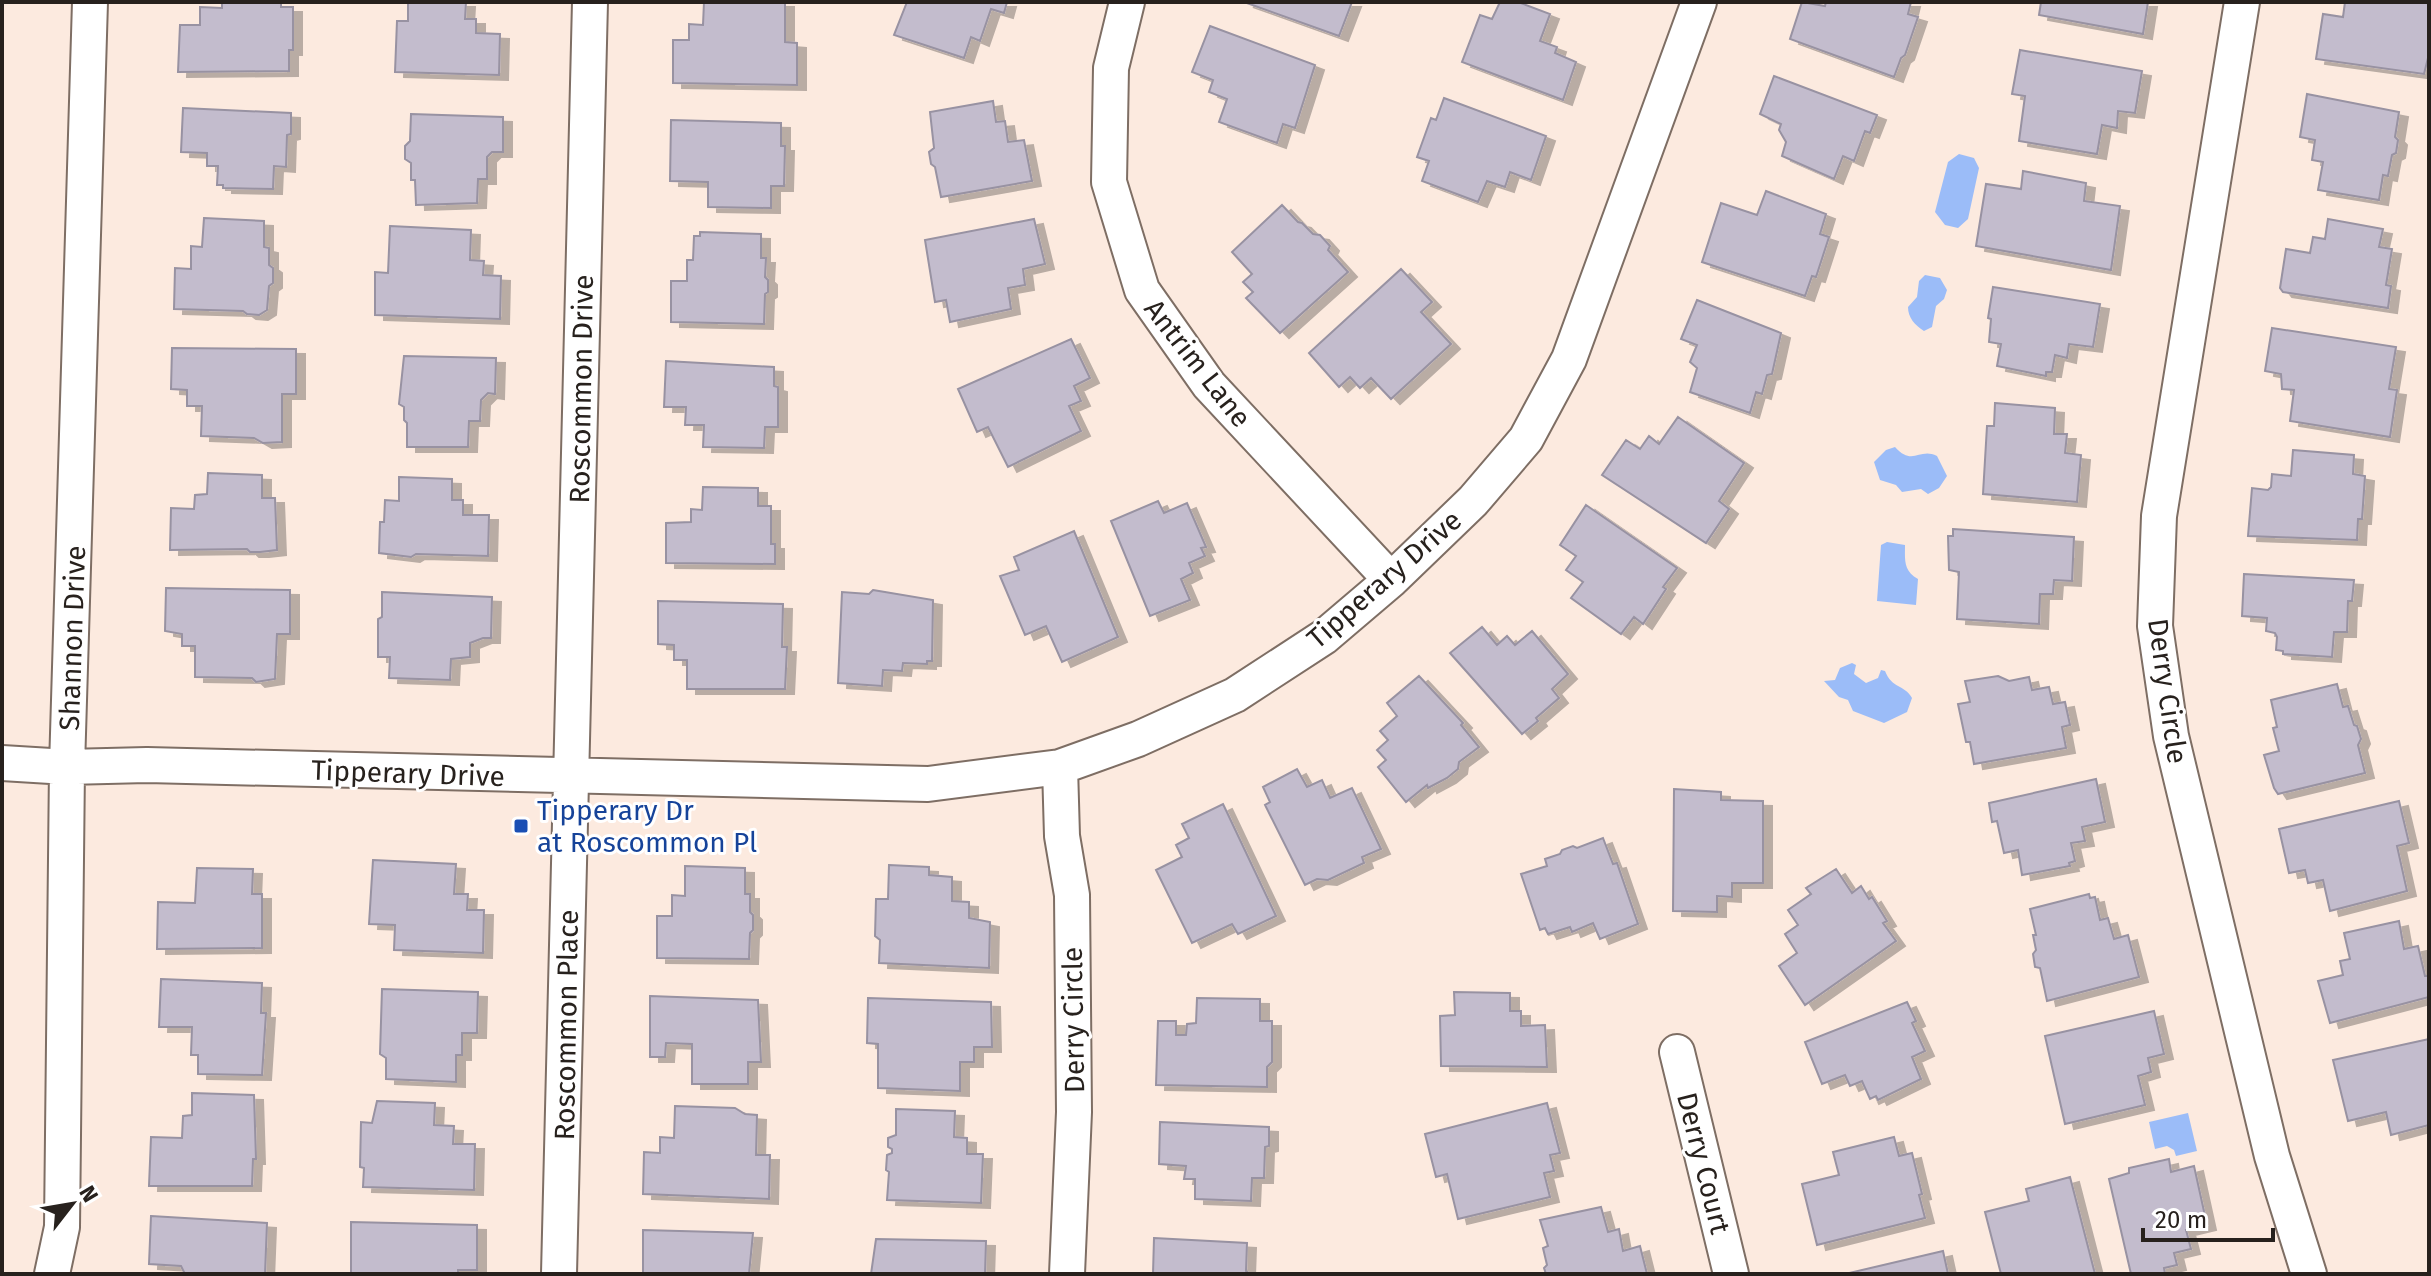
<svg xmlns="http://www.w3.org/2000/svg" width="2431" height="1276" viewBox="0 0 2431 1276" font-family="'Fira Sans',sans-serif">
<defs>
<filter id="shadow"><feDropShadow dx="9" dy="5" stdDeviation="0" flood-color="#0004"/></filter>
</defs>
<rect width="100%" height="100%" fill="#fceadf"/>
<path fill="#9bbcf8" d="M1959 154 1974 158 1979 168 1968 219 1958 228 1945 225 1935 212 1948 162Z
M1925 275 1940 278 1947 290 1944 299 1936 306 1932 327 1924 331C1915 325 1908 318 1908 307L1917 297 1919 281Z
M1895 447C1913 467 1919 447 1937 456L1947 476 1939 488 1928 494 1921 489 1902 492 1896 485 1880 480 1874 462 1886 450Z
M1887 542 1905 545C1905 559 1903 571 1918 579L1916 605 1877 601 1881 545Z
M1852 663 1856 665 1854 674 1866 683 1878 678 1881 670 1885 671C1892 689 1904 684 1912 698L1907 712 1884 723 1853 711 1848 700 1839 697 1824 681 1835 680 1840 668Z
M2188 1113 2197 1151 2176 1156 2174 1150 2167 1146 2155 1149 2149 1122Z"/>
<path fill="#c3bccd" stroke="#9892a2" stroke-width="2" filter="url(#shadow)" d="M222 2H281V7H293V50H289V71L178 72 180 25H200V7L222 8Z
M408 2H466L465 19H476V33L500 34 499 75 395 72 397 21H408Z
M704 2H785V42L797 43V85L673 83V40H689V24L703 25Z
M907 2H1007L1004 13 991 9 980 41 971 37 964 58 894 35Z
M1244 2H1352L1339 36Z
M1500 2H1518L1550 14 1540 41 1557 47 1555 53 1576 62 1563 100 1462 62 1480 15 1492 19Z
M1802 2 1825 6 1826 2H1911L1908 14 1918 17 1905 55 1901 58 1894 77 1790 39Z
M2041 2H2148L2143 34 2039 15Z
M2345 2H2426L2429 5V54L2424 74 2316 59 2323 14 2343 17Z
M1210 26 1315 65 1295 128 1283 124 1277 143 1219 122 1227 99 1209 92 1213 80 1192 72Z
M2020 50 2142 71 2135 113 2118 111 2117 128 2102 125 2097 154 2019 141 2025 96 2012 94Z
M1774 76 1877 115 1870 133 1865 131 1854 161 1843 156 1834 179 1782 156 1786 142 1779 130 1781 124 1760 114Z
M2307 94 2399 112 2395 137 2398 140 2396 153 2392 155 2388 176 2383 175 2379 200 2318 190 2323 162 2312 160 2315 140 2300 137Z
M1444 98 1546 136 1531 180 1510 172 1505 187 1487 181 1478 202 1422 181 1429 161 1417 157 1431 118 1436 120Z
M993 101 996 122 1005 121 1008 142 1024 140 1032 181 941 197 935 167 931 164 929 152 934 148 930 112Z
M183 108 291 113V134L287 135 286 167 274 166 273 189 223 188V185H217L218 166H207V153L181 152Z
M411 114 503 117V152H492L487 157V179H478L477 203 416 205 415 180H411V163L405 159V146L410 141Z
M671 120 781 123V146H785L784 186H771V208L708 207V182L670 181Z
M2023 171 2086 183 2084 201 2120 206 2111 270 1976 246 1986 184 2021 189Z
M1766 191 1826 214 1820 234 1829 237 1816 277 1812 276 1805 296 1702 262 1721 203 1757 215Z
M1282 205 1298 222 1302 223 1313 234 1320 235 1330 246 1328 250 1348 272 1280 333 1246 298 1253 292 1243 282 1252 274 1232 252Z
M204 218 264 221V247L269 248V265L273 268V283L269 286 267 310 259 315 247 314 243 311 174 309 175 268 191 269V246L202 247Z
M1034 219 1045 264 1023 269 1025 285 1008 288 1011 309 950 322 946 300 935 302 925 240Z
M2328 219 2383 229 2379 247 2392 249 2386 285 2391 286 2388 308 2283 292 2280 288 2286 249 2310 253 2313 237 2325 239Z
M390 226 471 230 470 260 484 261 483 275 501 276 500 319 375 315V272L388 273Z
M700 232 761 234V258H766L765 277 768 280V292L765 294 764 324 671 322V281H687V260H693L694 236H700Z
M1401 269 1432 302 1421 312 1451 344 1391 399 1371 378 1360 388 1350 377 1339 387 1309 353Z
M1993 287 2100 304 2093 347 2069 344 2067 358 2055 355 2052 372H2046V376L1997 366 2001 344 1989 342 1991 319 1988 318Z
M1697 300 1781 333 1772 374 1767 375 1762 394 1756 392 1750 413 1690 392 1697 368 1690 362 1697 345 1681 339Z
M2272 328 2396 347 2389 389 2397 390 2390 437 2290 421 2294 390 2282 389 2281 374 2265 371Z
M1071 339 1090 378 1074 386 1081 401 1069 406 1081 431 1008 467 988 427 977 432 958 389Z
M172 348 296 349V394H282V442L263 443 254 438 201 436 202 406H187V390L171 389Z
M404 356 496 358 495 394 488 393 481 400 480 421H469L468 447H407V423L404 420V407L399 404Z
M666 361 774 367V386L778 387V427H765L764 448 703 447 704 425H685L686 407H664Z
M1995 403 2055 408 2054 434H2067L2065 453 2081 455 2077 502 1983 494 1987 426H1994Z
M1678 417 1744 463 1719 501 1729 509 1706 543 1602 475 1626 440 1640 449 1649 436 1659 444Z
M2293 450 2354 455 2353 474 2365 476 2362 519H2358L2357 540 2248 536 2252 488 2268 490 2271 487 2272 474 2291 476Z
M208 473 262 475V498H275L277 550 260 552H250L247 549 170 550 171 508 194 509 195 495 207 494Z
M399 477 452 479V500H463V515H489L488 556 416 554 411 557 379 553 380 522H384L385 500 399 501Z
M703 487 758 488V506H771V544H775V564L666 563V523L691 522V509L702 510Z
M1158 501 1164 513 1187 503 1206 547 1201 548 1205 556 1189 563 1193 573 1181 579 1190 600 1150 616 1111 521Z
M1586 505 1677 568 1663 587 1666 589 1643 624 1634 617 1621 634 1571 598 1583 582 1566 570 1576 556 1560 545Z
M1953 529 2074 537 2072 581 2054 580 2053 594H2040L2039 624 1957 619 1959 572 1949 570 1948 536H1953Z
M1074 531 1118 637 1062 662 1046 626 1025 635 1000 576 1019 570 1014 557Z
M2244 574 2354 580 2352 601H2348L2347 632H2334L2332 657 2283 654V651L2276 650 2277 637 2275 633 2266 631 2267 618 2242 616Z
M166 588 290 590V634H277L275 679 256 682 252 678 195 677V646H182V634L165 631Z
M873 590 933 600 932 661H927V664L903 663 902 671 883 670 882 686 838 683 842 592 869 594Z
M382 592 492 597 491 638H483L470 643V657L451 659 450 680 389 678 390 657H378V619L382 617Z
M658 601 783 604 782 647H787L785 689H687V660H674V645L658 644Z
M1482 627 1497 645 1507 636 1515 645 1532 631 1568 674 1552 689 1559 698 1536 718 1538 721 1522 734 1450 653Z
M1419 676 1463 723 1461 725 1479 747 1459 762 1458 769 1447 778 1428 788 1427 785 1406 802 1378 767 1386 760 1377 750 1388 740 1380 731 1397 716 1387 703Z
M1998 676 2009 681 2029 677 2032 690 2049 687 2053 704 2065 702 2070 725 2062 727 2066 748 1974 764 1970 742H1966L1958 704 1970 702 1965 681Z
M2337 684 2343 707 2348 706 2354 725 2357 726 2361 739 2358 745 2365 773 2278 794 2274 788 2264 755 2279 751 2273 728 2277 727 2271 700Z
M1297 769 1307 787 1322 780 1330 798 1352 788 1381 849 1362 857 1364 863 1328 880 1317 879 1305 885 1265 805 1270 802 1263 787Z
M2096 779 2105 822 2082 827 2085 841 2071 843 2075 861 2069 863 2070 866 2022 875 2018 850 2004 853 1997 821 1992 822 1989 803Z
M1674 789 1721 792V800L1763 801V883H1732V897L1717 896V912L1673 911Z
M2399 801 2409 843 2397 846 2407 891 2330 911 2323 880 2308 883 2305 870 2289 873 2279 829Z
M1223 804 1276 916 1238 934 1232 924 1192 943 1156 870 1182 857 1176 845 1189 838 1182 824Z
M1603 838 1613 864 1617 863 1638 924 1600 939 1593 923 1572 932 1570 927 1548 934 1545 928 1540 930 1521 874 1547 866 1545 859 1560 854 1562 850 1573 846 1577 848Z
M373 860 456 864 454 894H468L467 910H484L483 953 394 950 395 925 369 924Z
M889 865 929 867V875L952 877V901L969 902V918L990 922 989 968 879 963 880 940 875 936 876 899H888Z
M685 866 745 868V894H750V912L753 915V930L750 933 749 959 657 958V916H672V895L685 896Z
M197 868 253 869 252 894H262V948L157 949 158 902 195 903Z
M1836 869 1852 893 1861 886 1869 899 1872 897 1887 921 1883 923 1896 941 1805 1005 1779 966 1797 953 1785 934 1798 925 1788 910 1811 894 1806 888Z
M2089 894 2090 898 2095 897 2100 920 2108 918 2114 939 2128 935 2139 977 2047 1001 2040 968 2035 967 2033 954 2036 950 2033 935H2036L2030 909Z
M2399 921 2404 949 2418 946 2425 976H2429V997L2330 1023 2318 981 2343 975 2340 961 2350 959 2344 933Z
M161 979 262 983 261 1013H266L262 1075 198 1074V1055H191L192 1027H159Z
M382 989 478 992 477 1033H462V1055H456V1082L386 1079V1058L380 1054Z
M1454 992 1510 993V1011H1521V1026L1545 1025 1547 1067 1441 1066 1440 1016 1455 1015Z
M650 996 758 1000 761 1062H748V1084H692V1044L666 1043 665 1057H650Z
M868 998 991 1002 992 1047H974V1062H960V1091L878 1088V1044L867 1043Z
M1197 998 1260 999V1021H1272V1062L1267 1067V1087L1156 1085 1158 1021H1176V1035H1186L1187 1024 1196 1023Z
M1907 1002 1916 1021 1912 1023 1925 1051 1912 1057 1921 1079 1878 1100 1876 1096 1870 1099 1862 1081 1850 1086 1845 1075 1822 1084 1805 1042Z
M2154 1011 2164 1054 2148 1058 2151 1072 2138 1076 2145 1105 2065 1124 2045 1036Z
M2429 1039V1125L2391 1135 2386 1112 2348 1121 2333 1060Z
M192 1093 254 1095 256 1159H253L252 1186H149L151 1137 182 1138 183 1116 192 1115Z
M377 1101 435 1103 434 1125 454 1126 453 1144H475L474 1190 363 1187 364 1168 360 1167 361 1122 372 1123Z
M1547 1103 1560 1153 1550 1155 1554 1171 1544 1173 1550 1197 1458 1219 1447 1174 1436 1177 1425 1134Z
M675 1106 735 1108 745 1114 757 1115 756 1155H770L769 1199 643 1194 644 1152 660 1153V1137L674 1138Z
M896 1109 955 1111 954 1137 967 1138V1154H983L981 1203 887 1200 889 1172 886 1170 887 1155 892 1153V1149L888 1147V1138L896 1135Z
M1160 1122 1269 1127V1146L1265 1147 1264 1178H1252L1251 1201 1195 1199V1179H1184L1186 1166 1159 1164Z
M1894 1137 1899 1156 1912 1153 1922 1194 1919 1195 1925 1218 1817 1245 1802 1184 1839 1175 1833 1152Z
M2169 1159 2171 1172 2194 1166 2207 1225 2186 1230 2191 1249 2174 1253 2177 1265 2164 1268 2165 1274H2131L2109 1179 2129 1173V1168Z
M2070 1177 2095 1274H2001L1985 1212 2029 1201 2026 1189Z
M1601 1207 1608 1232 1619 1229 1623 1251 1640 1246 1647 1274H1546L1544 1268 1547 1265 1543 1248 1548 1246 1540 1220Z
M151 1216 267 1223 265 1274H185L181 1266 149 1264Z
M351 1222 477 1225V1270H458V1274L351 1273Z
M643 1230 753 1233 749 1274 643 1273Z
M1154 1238 1247 1243 1246 1271 1250 1274H1153Z
M876 1239 986 1241 985 1274H871Z
M1943 1251 1948 1274H1845Z"/>
<g fill="none" stroke-linecap="round" stroke-linejoin="round">
<g stroke="#7e6e64" stroke-width="38">
<path id="minor" d="M1127 2 1111 68 1109 182 1142 290 1209 385 1391 580
M2242 2 2159 516 2155 626 2171 736 2272 1156 2309 1274
M2 763 67 767 147 765 928 784 1060 767 1138 739 1235 695 1324 637 1391 580 1473 501 1526 439 1569 359 1699 2
M1060 767 1062 836 1072 895 1074 1112 1067 1274
M1677 1052 1731 1274
M52 1274 62 1227 67 767 90 2
M559 1274 590 2"/>
</g>
<use href="#minor" stroke="#fff" stroke-width="34"/>
</g>
<rect fill="#1a4fb4" stroke="#fff" stroke-width="3" x="513" y="818" width="16" height="16" rx="4"/>
<g text-anchor="middle" stroke-width="6" stroke-linejoin="round" paint-order="stroke">
<g font-size="28" fill="#27211d" stroke="#fff">
<text transform="translate(1198 363) rotate(52)" y="10">Antrim Lane</text>
<text transform="translate(581 389) rotate(-89)" y="10">Roscommon Drive</text>
<text transform="translate(1384 579) rotate(-41)" y="10">Tipperary Drive</text>
<text transform="translate(72 638) rotate(-88)" y="10">Shannon Drive</text>
<text transform="translate(2168 691) rotate(82)" y="10">Derry Circle</text>
<text transform="translate(408 773) rotate(2)" y="10">Tipperary Drive</text>
<text transform="translate(1073 1020) rotate(-91)" y="10">Derry Circle</text>
<text transform="translate(566 1025) rotate(-89)" y="10">Roscommon Place</text>
<text transform="translate(1704 1163) rotate(76)" y="10">Derry Court</text>
</g>
<g font-size="28" fill="#164399" stroke="#fff" text-anchor="start">
<text x="537" y="820">Tipperary Dr<tspan x="537" dy="32">at Roscommon Pl</tspan></text>
</g>
</g>
<rect width="2431" height="1276" fill="none" stroke="#27211d" stroke-width="8"/>
<g transform="translate(72 1204) rotate(59)" stroke="#ffffff" stroke-width="6" paint-order="stroke">
<path d="M0-6L14 30L0 20L-14 30Z" fill="#27211d"/>
<text y="-12" font-size="22" font-weight="bold" text-anchor="middle" fill="#27211d">N</text>
</g>
<path d="M2143 1228v12h130v-12" fill="none" stroke="#27211d" stroke-width="4"/>
<text x="2155" y="1228" font-size="24" fill="#27211d" stroke="#ffffff" stroke-width="6" paint-order="stroke">20 m</text>
</svg>
